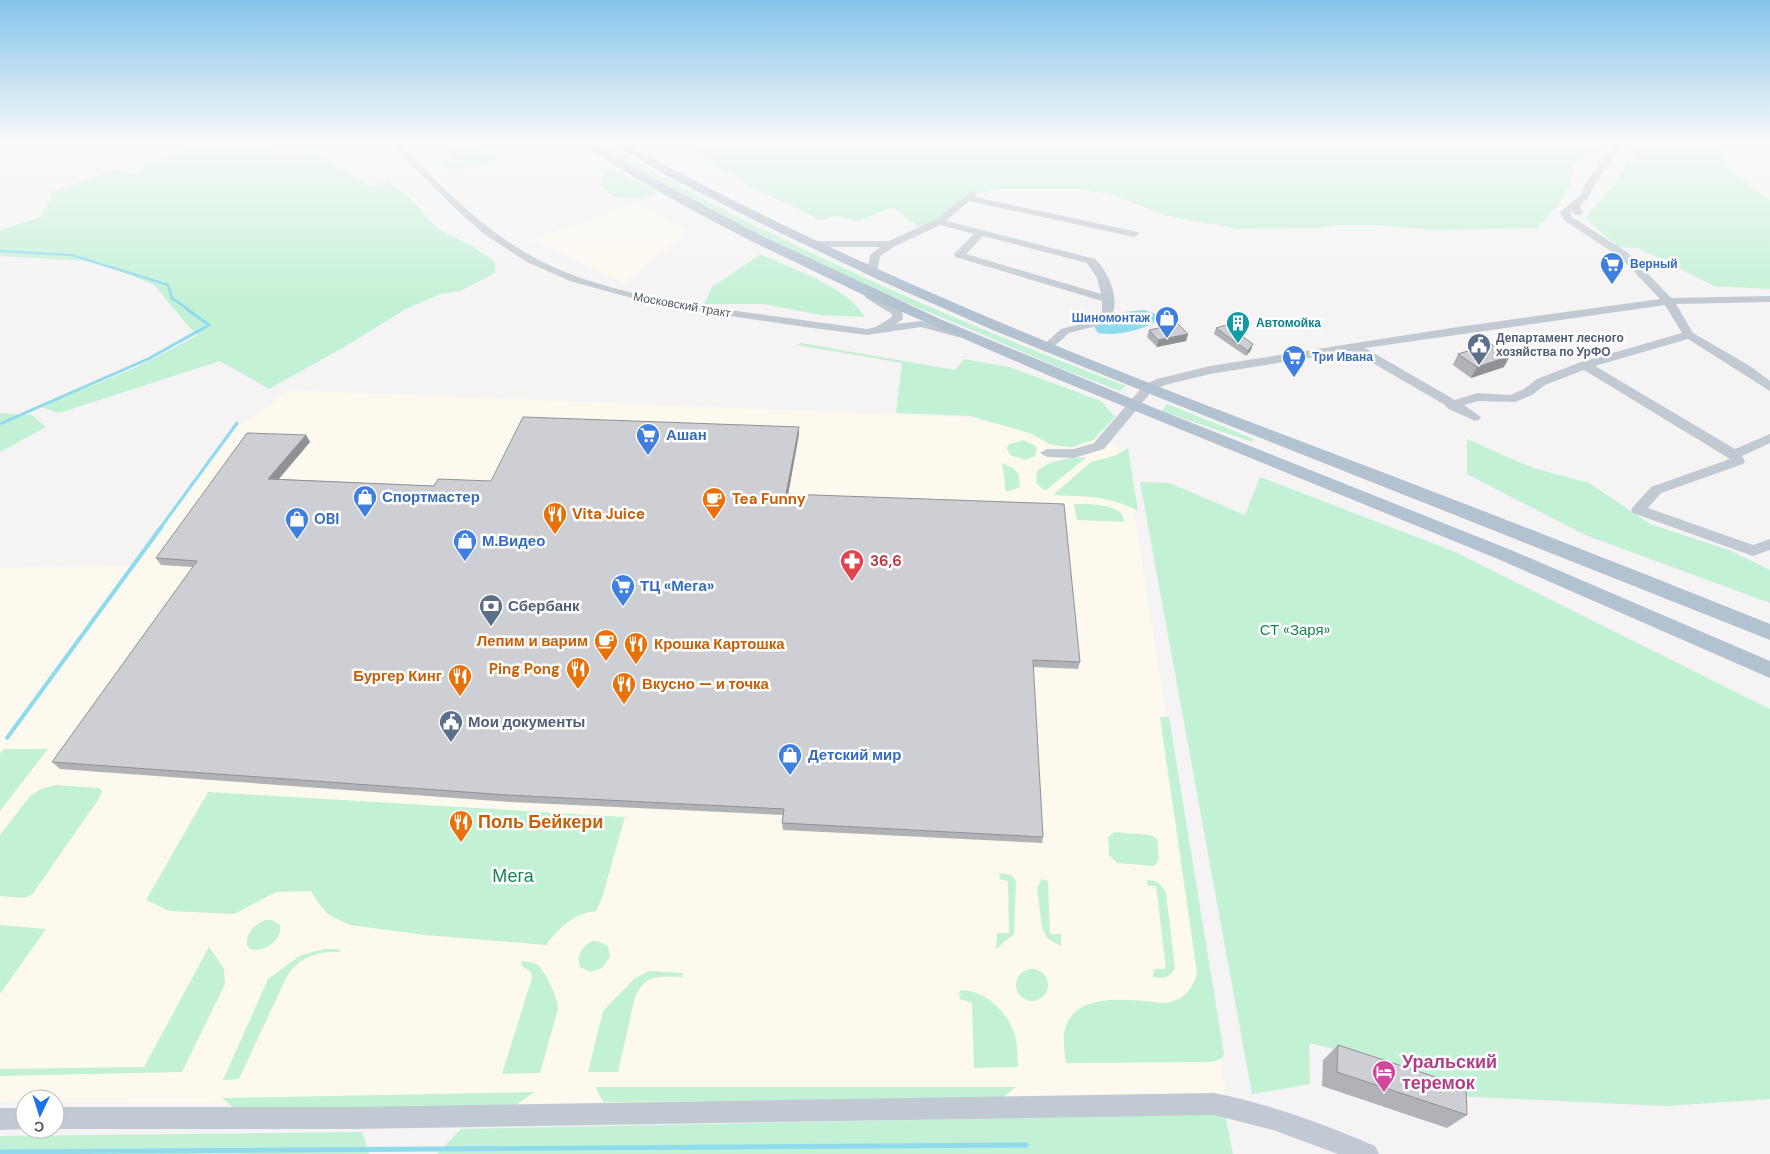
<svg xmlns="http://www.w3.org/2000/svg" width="1770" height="1154" viewBox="0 0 1770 1154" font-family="'DM Sans',sans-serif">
<rect width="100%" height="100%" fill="#f5f3f3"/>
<path fill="#fdf9ef" d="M635 202 689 231 624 283 531 240Z
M290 390 959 417 1097 441 1124 448 1226 1094 565 1107 55 1102V1099L0 1101V568L136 565 237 428Z"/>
<path fill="#c3f1d5" d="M207 141H257L287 156H320L371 187 388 181 407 196 439 230 470 245 495 262V273L460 291 440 294 406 309 344 347 269 389 220 361 59 413 41 407 137 367 198 335 191 329 154 285 125 273 86 261 0 256V230L41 217 54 191 114 170 136 173 145 166Z
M427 141H494L480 149 483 153 500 159 455 171 438 165 453 156 446 150Z
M591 141H604C635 159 666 179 698 196 836 269 980 331 1126 386L1120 391 1057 367 977 332 830 271 674 192Z
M674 141H1600L1601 150 1575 163C1570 194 1559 206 1537 228L1434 230 1375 225H1337L1317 228 1240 229 1167 216 1115 196 1081 189H996L973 194 922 230 894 208 882 211 859 221 835 216 820 221 801 210 752 188 693 149Z
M1627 141H1713L1732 172 1770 200V289L1714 286 1638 248 1618 247 1585 218 1614 185 1627 161 1633 162 1636 156 1629 154 1631 150Z
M613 168 615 169 659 193C642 200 609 203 601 184L607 169Z
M761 254C794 270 845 285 865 317L821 315 763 304H704L712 287Z
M801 343 955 370 964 359 1009 367 1101 401 1115 417 1093 440 1073 447H1067L1049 444 1032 434 971 416 896 413 902 363 797 345Z
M1167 404 1254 439 1252 442 1162 411Z
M0 413 32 415 46 427 0 452Z
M1467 439 1533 468 1589 483 1650 524 1729 550 1770 570V603L1585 535 1467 474Z
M1023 440 1034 445 1037 448 1035 456 1025 460 1010 455 1007 448 1009 444Z
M1128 448 1138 511C1108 495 1086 497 1053 495L1091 462 1114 456Z
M1087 457 1045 491 1036 483 1037 471C1051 459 1070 458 1087 457Z
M1002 463 1013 468 1019 474 1020 487 1006 492Z
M1260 477 1453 551 1770 709V1099L1665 1106 1455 1096 1413 1068 1309 1043 1310 1084 1252 1094 1140 482 1169 483 1245 515Z
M1074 504C1088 504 1125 503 1124 522L1077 520Z
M1160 717H1169L1224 1054 1222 1058 1212 1062 1066 1063C1065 1053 1062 1039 1065 1029 1076 989 1135 1001 1165 1003 1183 1000 1192 991 1197 973Z
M4 749H48L0 811V754Z
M56 785 99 788 102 791 100 797 32 895 24 898 0 896V835L30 796 41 789Z
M208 792 625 817 602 898 596 911C573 914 560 927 546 945L425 935 350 925 329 915 319 904 311 891 276 892 234 914 169 911 146 900Z
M1114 832 1151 835 1157 839 1159 859 1154 866 1117 863 1109 855 1108 837Z
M999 873 1011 875 1016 881 1014 934 996 949 997 933H1009L1008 881 1000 879Z
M1042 879 1048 881 1050 934H1061V946L1048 939 1042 928 1037 887Z
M1147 880C1158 880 1161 884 1166 893L1175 968C1169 978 1165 979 1153 977L1154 969H1166L1156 886H1148Z
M265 920H272L280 925C282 941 265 953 250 949L247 945C246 932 254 925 265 920Z
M0 925 46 929 0 994Z
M592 941H598L608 946 610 957 602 968 590 972 580 967C576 955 581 947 592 941Z
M209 947 224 969 225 984 182 1072 0 1076V1069L144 1067Z
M324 949H340L339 952C316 951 298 958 286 978L239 1079 223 1080 268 979 301 955Z
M522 961C528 962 533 962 538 965 545 971 559 1000 558 1009L540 1073 502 1074 532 978 531 972 521 965Z
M1016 985a16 16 0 1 1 32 0a16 16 0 1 1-32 0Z
M649 971 683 973 682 977C660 976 645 974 635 997L618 1072H588L603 1011 635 978Z
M961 990C985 990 1008 1012 1015 1035 1018 1045 1017 1056 1018 1067L974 1068 972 1003 960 999 959 992Z
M595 1087H1016L1002 1098 603 1102Z
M535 1092 513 1107 235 1109 222 1098Z
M1225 1114 1233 1154H437L461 1129Z
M362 1132 369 1154H0V1136Z"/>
<path fill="#90daee" d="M1144 310 1156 314 1154 323C1136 331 1119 336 1098 333L1094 327 1125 312Z"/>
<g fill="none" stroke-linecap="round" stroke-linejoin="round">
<path stroke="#90daee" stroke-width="2.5" d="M0 251 72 255 168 285 172 298 190 311"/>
<path stroke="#90daee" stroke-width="3" d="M0 424 148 359 209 325 188 310
M161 527 237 423"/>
<path stroke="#90daee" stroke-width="4" d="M7 738 162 526"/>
<path stroke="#90daee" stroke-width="5" d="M0 1152 1026 1145"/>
<path fill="#c1cad2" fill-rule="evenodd" d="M387 141H396C439 183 481 229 535 258 593 289 660 299 724 309 772 316 819 322 867 329L876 327 892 317V314L866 298 865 296 866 294 870 293 897 306 902 311 903 319 896 324 921 321 962 332 964 334 958 337 921 327 867 335 805 327 657 305 570 281 527 262 484 234 460 213Z
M1617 141H1625L1595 184 1588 198 1580 205 1583 213 1581 215H1575L1572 211 1570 213 1572 217 1628 253 1671 298 1770 296V302L1676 304 1693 333 1750 366 1770 381V391L1688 339 1595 366 1735 449 1770 434V443L1742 456 1745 461 1743 464 1661 493 1648 508 1753 545 1770 539V550L1753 556 1633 513 1631 510 1633 507 1651 487 1730 459 1584 370 1545 385 1532 395 1515 402 1478 401 1464 405 1481 417 1479 420 1475 421 1447 408 1445 405 1352 351 1210 374 1165 385 1152 391 1104 449 1074 458 1047 457 1040 453 1047 449H1074L1094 443 1144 385 1157 379 1210 366 1451 328 1660 299 1620 257 1565 221 1560 212 1581 195 1585 184ZM1665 305 1682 333 1581 362 1537 379 1524 389 1510 395 1477 393 1455 400 1365 348Z
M972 191 977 194 975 197 1138 232 1139 234 1134 237 969 201 946 221 1095 259C1108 271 1120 298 1112 315L1096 326 1069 333 1050 350 1046 352 1040 348 1061 329 1088 322 1102 312V301L955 257 954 255 955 253 974 234 940 225 895 246 880 256 877 273 872 276 867 273 870 255 880 247H812L807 244 812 241H889L935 220ZM983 236 1087 263 1097 278 1101 294 966 254Z
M1214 1093C1270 1104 1323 1124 1375 1146L1379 1154H1338L1273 1130 1214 1115 352 1129H54L55 1107H352Z
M0 1108H25V1129H28L0 1130Z"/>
<path fill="#b3c2d1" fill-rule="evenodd" d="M577 141H589L643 173 760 235 940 319 1152 407 1511 550 1770 661V678L1498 559 1052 377 870 298 751 241 692 210 635 178Z
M609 141H622C679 174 740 204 800 233 964 311 1133 378 1303 442 1459 501 1615 562 1770 624V640L1170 402 995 331 879 280 766 226 667 176Z"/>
</g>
<path fill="#b0b2b7" d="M1216 328 1251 350 1246 356 1214 334Z
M1149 330 1188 334 1186 341 1157 347 1147 337Z
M1458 354 1504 367 1471 378 1453 365Z
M799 434 788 494 1080 662 1078 669 1033 667 1043 837 1042 843 783 830 782 823 783 815 510 802 60 769 52 762 193 567 161 565 156 558 306 435 310 442 278 479 434 486 491 481Z
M1338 1045 1467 1115 1447 1128 1322 1086 1323 1060Z"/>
<path fill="#909195" d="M1188 334 1186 341 1157 347 1158 340Z
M1253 344 1251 350 1246 356 1248 351Z
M1510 356 1504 367 1471 378 1477 367Z
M799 427V434L787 501 786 494Z
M306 435 310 442 273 486 268 479Z"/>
<path fill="#cdcfd5" stroke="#909195" d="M1178 324 1188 334 1158 340 1149 330Z
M1226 325 1253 344 1248 351 1216 328Z
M1491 344 1510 356 1477 367 1458 354Z
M523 417 799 427 786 494 1064 504 1080 662 1033 660 1043 837 782 823 784 809 507 795 52 762 197 561 156 558 247 433 306 435 268 479 434 486 438 479 491 481Z
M1338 1045 1466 1087 1467 1115 1337 1072Z"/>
<linearGradient id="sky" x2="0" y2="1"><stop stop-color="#85c3ea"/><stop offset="0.47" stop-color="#fafafa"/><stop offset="1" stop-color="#fafafa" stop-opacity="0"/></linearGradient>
<rect width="1770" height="302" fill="url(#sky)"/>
<defs>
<g id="supermarket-pin" transform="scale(1.25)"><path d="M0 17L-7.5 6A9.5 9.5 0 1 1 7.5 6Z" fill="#3f7fe0" stroke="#fff"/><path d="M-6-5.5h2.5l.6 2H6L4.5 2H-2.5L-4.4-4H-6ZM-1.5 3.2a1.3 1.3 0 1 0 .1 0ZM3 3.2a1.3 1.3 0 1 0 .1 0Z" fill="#fff"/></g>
<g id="shop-pin" transform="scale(1.25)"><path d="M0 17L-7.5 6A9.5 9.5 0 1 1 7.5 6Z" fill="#3f7fe0" stroke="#fff"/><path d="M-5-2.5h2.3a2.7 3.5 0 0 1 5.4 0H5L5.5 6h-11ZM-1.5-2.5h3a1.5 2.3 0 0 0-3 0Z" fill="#fff"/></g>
<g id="building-pin" transform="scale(1.25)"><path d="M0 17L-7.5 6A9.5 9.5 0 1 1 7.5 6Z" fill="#0f9aa8" stroke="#fff"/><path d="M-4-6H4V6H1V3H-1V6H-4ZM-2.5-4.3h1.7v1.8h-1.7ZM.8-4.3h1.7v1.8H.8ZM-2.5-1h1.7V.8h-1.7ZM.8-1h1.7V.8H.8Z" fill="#fff"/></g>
<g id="civic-pin" transform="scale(1.25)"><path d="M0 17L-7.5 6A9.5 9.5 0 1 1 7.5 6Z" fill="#5c6f8a" stroke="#fff"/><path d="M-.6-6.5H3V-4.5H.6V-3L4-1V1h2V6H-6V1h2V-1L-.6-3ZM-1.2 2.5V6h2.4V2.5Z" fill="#fff"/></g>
<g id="cafe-pin" transform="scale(1.25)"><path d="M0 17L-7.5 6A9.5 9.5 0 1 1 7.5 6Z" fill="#e8710a" stroke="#fff"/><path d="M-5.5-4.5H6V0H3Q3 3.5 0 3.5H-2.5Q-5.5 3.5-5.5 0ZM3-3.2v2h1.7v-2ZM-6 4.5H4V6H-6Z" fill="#fff"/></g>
<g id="restaurant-pin" transform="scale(1.25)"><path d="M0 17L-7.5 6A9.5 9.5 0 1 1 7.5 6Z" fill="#e8710a" stroke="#fff"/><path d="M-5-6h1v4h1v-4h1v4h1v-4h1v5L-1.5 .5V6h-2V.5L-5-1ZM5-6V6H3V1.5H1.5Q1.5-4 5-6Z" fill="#fff"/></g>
<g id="pharmacy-pin" transform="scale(1.25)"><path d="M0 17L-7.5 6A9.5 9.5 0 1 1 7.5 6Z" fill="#e0444e" stroke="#fff"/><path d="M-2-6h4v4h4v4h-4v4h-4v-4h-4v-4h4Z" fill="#fff"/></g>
<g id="bank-pin" transform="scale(1.25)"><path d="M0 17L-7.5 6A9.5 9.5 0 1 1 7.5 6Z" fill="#5c6f8a" stroke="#fff"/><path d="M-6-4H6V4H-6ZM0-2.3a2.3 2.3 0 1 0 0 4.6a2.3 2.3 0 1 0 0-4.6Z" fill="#fff"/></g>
<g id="hotel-pin" transform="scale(1.25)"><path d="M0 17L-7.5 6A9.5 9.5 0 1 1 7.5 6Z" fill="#d1479c" stroke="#fff"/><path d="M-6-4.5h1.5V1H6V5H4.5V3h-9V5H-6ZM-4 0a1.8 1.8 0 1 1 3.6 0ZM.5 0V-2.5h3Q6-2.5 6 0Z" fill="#fff"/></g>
</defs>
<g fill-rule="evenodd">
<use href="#supermarket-pin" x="1612" y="264"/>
<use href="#shop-pin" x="1167" y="318"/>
<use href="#building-pin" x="1238" y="323"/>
<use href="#civic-pin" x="1479" y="345"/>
<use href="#supermarket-pin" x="1294" y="357"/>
<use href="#supermarket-pin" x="648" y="435"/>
<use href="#shop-pin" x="365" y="497"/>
<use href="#cafe-pin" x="714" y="499"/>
<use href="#restaurant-pin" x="555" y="514"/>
<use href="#shop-pin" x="297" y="519"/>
<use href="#shop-pin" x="465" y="541"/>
<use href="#pharmacy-pin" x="852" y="561"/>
<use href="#supermarket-pin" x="623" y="586"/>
<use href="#bank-pin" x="491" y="606"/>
<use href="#cafe-pin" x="606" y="641"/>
<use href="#restaurant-pin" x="636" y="644"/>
<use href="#restaurant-pin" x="578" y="669"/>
<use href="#restaurant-pin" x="460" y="676"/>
<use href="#restaurant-pin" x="624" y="684"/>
<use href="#civic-pin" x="451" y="722"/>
<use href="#shop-pin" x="790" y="755"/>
<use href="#restaurant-pin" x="461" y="822"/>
<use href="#hotel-pin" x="1384" y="1072"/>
</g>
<g text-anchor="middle" stroke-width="5" stroke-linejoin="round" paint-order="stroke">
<g font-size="12" font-weight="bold" fill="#366cbe" stroke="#fff" text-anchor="start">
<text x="1630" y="268">Верный</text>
<text x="1150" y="322" text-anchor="end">Шиномонтаж</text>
<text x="1312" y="361">Три Ивана</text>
</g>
<g font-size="12" fill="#4a5661" stroke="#fff">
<text transform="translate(682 305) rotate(10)" y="4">Московский тракт</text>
</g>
<g font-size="12" font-weight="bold" fill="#0d838f" stroke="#fff" text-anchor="start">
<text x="1256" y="327">Автомойка</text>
</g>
<g font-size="12" font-weight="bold" fill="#4e5e75" stroke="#fff" text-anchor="start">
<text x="1496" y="342">Департамент лесного<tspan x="1496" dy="14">хозяйства по УрФО</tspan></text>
</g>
<g font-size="15" font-weight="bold" fill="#366cbe" stroke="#fff" text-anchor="start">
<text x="666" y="440">Ашан</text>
<text x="382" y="502">Спортмастер</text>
<text x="314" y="524">OBI</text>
<text x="482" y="546">М.Видео</text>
<text x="640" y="591">ТЦ «Мега»</text>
<text x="808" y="760">Детский мир</text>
</g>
<g font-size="15" font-weight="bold" fill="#c56008" stroke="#fff" text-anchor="start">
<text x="732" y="504">Tea Funny</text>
<text x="572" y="519">Vita Juice</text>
<text x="588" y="646" text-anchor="end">Лепим и варим</text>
<text x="654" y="649">Крошка Картошка</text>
<text x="560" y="674" text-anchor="end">Ping Pong</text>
<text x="442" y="681" text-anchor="end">Бургер Кинг</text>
<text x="642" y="689">Вкусно — и точка</text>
</g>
<g font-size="15" font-weight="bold" fill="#be3a42" stroke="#fff" text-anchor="start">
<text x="870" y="566">36,6</text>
</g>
<g font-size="15" font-weight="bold" fill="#4e5e75" stroke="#fff" text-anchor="start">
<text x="508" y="611">Сбербанк</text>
<text x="468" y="727">Мои документы</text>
</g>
<g font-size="15" fill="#17864f" stroke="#fff">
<text x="1295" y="635">СТ «Заря»</text>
</g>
<g font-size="18" font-weight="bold" fill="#c56008" stroke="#fff" text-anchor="start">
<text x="478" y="828">Поль Бейкери</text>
</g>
<g font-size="18" fill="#17864f" stroke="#fff">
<text x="513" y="882">Мега</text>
</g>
<g font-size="18" font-weight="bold" fill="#b23c85" stroke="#fff" text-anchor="start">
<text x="1402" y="1068">Уральский<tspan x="1402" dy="21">теремок</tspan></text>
</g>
</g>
<g transform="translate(40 1114) rotate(184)"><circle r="24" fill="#ffffff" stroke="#b7bbc0"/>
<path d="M0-4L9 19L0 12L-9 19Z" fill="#1a73e8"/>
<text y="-8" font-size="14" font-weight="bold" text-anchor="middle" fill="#4a5661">С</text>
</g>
</svg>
